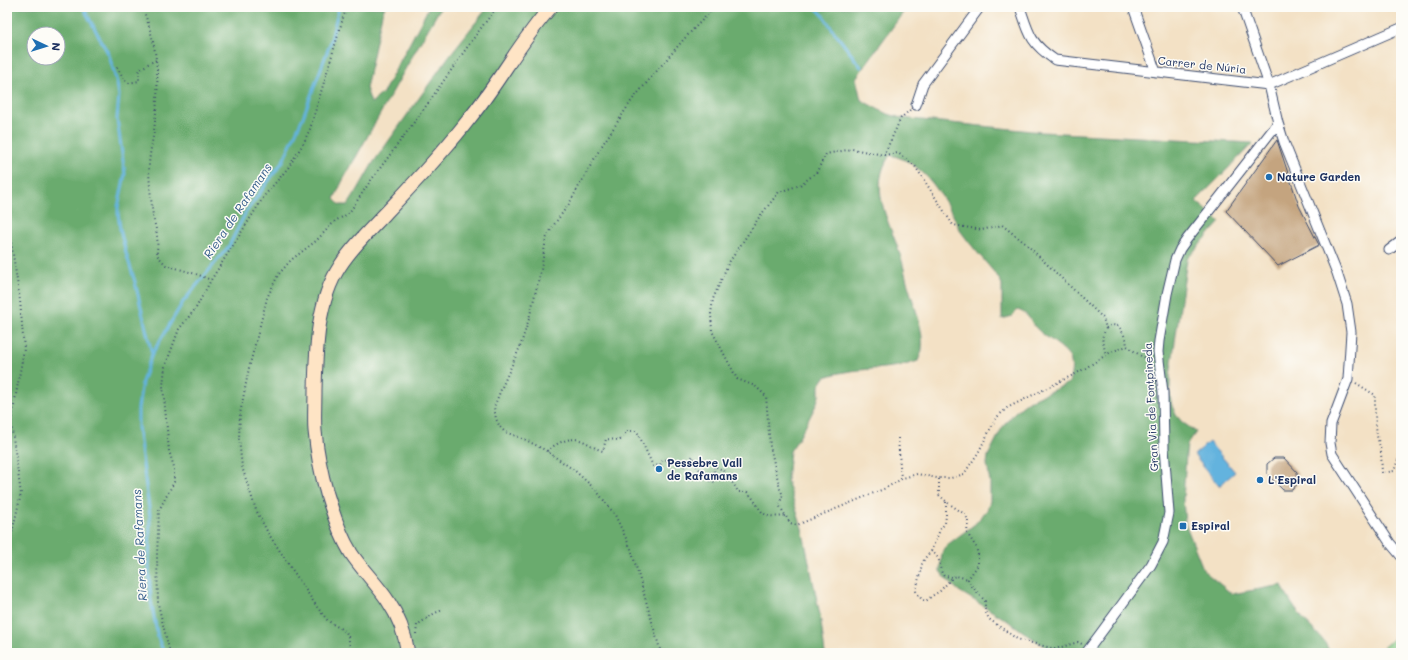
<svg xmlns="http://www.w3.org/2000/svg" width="1408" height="660" viewBox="0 0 1408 660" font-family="Mali,sans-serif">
<rect width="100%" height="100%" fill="#fdfcf7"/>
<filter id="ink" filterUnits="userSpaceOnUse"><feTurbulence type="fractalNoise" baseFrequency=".025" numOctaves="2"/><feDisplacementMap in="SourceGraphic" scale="8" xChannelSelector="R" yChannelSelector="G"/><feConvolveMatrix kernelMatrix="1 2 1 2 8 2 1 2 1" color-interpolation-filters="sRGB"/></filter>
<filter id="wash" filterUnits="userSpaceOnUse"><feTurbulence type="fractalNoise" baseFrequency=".012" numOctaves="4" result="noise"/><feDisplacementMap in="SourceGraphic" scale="16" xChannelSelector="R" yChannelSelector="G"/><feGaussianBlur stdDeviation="0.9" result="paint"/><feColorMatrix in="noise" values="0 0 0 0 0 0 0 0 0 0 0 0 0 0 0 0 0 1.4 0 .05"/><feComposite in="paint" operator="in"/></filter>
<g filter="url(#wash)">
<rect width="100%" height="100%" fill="#f3e1c5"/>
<path fill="#83c680" stroke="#4f7a6f" d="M1398 634 1401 638V653H1377Z"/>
<path fill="#6aab6e" stroke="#426d66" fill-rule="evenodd" d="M7 7H385L382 14 366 88 371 103 383 93 429 7H441L417 48 342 182 334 199 340 205H348L357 191 373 163 449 56 488 7H907L856 78 861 100 885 113 901 118 1042 132 1253 143 1196 201 1220 222 1187 259 1170 376V396L1172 406 1176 415 1182 422 1196 432 1187 445 1186 454 1183 500 1185 523 1204 571 1232 594 1282 585C1287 598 1296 610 1304 620 1311 628 1329 643 1329 653H1054L1008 621 959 591 945 578 940 571 942 553 947 545 975 524 987 510 990 501V482L987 464 988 456 1002 428 1014 413 1029 401 1069 383C1071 375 1073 366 1070 358 1066 348 1046 338 1037 329 1029 321 1031 315 1018 310L1012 316 1002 319V284L998 277C985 261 971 246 959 229 957 224 955 219 953 215 938 189 922 162 890 155 868 187 888 219 899 251 904 265 906 281 911 295 916 310 924 333 922 349 922 353 919 357 918 361 888 372 855 366 825 377L819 386V396L816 405 799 438 790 451 787 480 802 528 820 615 825 653H7ZM34 34H58V58H34Z"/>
<path fill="#63b3de" stroke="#3f719e" d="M1209 442 1235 472 1219 486 1194 455Z"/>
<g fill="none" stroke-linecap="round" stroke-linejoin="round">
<path stroke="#63b3de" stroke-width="3" d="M83 7 109 55 117 83 119 95 117 119 125 174 118 207V213L120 229 126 253 135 282 152 354
M815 7 822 14 835 33 861 67
M164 653 158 638 151 601 149 569 150 516 138 427V408L142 382 152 354 183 302 229 246 246 212 283 161 303 117 330 44 339 7"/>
</g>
<g id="blocks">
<path fill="#c4a47f" d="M1277 140 1299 206 1319 245 1278 266 1226 211Z
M1274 458H1284L1297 472 1298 483 1292 490H1283L1267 474V464Z"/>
</g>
</g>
<g filter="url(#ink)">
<use href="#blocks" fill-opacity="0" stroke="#3b4a6d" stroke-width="1"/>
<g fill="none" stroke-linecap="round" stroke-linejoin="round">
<g stroke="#3b4a6d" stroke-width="11">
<path id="street" d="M1020 7C1029 34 1030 43 1055 60L1269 85 1401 28
M1133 7 1156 72
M1242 7 1269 85 1278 123 1284 142 1337 273 1347 304 1351 332 1348 379 1331 424 1330 443 1332 454 1390 543 1401 556
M916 105 923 84 980 7
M1389 250 1401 241
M1086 653 1151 565 1163 542 1169 513 1164 448 1163 392 1158 352 1159 341 1167 294 1175 260 1180 249 1187 239 1278 123"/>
</g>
<g stroke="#3b4a6d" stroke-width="15">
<path id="secondary" d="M408 653C405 634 399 617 388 601 377 584 362 570 351 553 340 535 333 514 327 494 321 473 317 453 315 431 314 418 315 404 315 390 316 349 317 301 340 266 352 247 369 231 384 215 413 184 443 153 469 119 499 83 520 41 551 7"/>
</g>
<path stroke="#3b4a6d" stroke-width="2" stroke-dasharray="1 3" stroke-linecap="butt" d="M142 7C158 45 160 80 155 121 154 136 150 149 149 164 149 181 151 199 153 216 154 223 157 230 157 237 158 243 157 249 157 255L166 265 199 275 211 280
M117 67 124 79 129 83 139 81V70L148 64 156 60
M910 110 901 118 884 155 852 149 826 154 816 173 800 185 779 192 760 216 728 264 713 299 711 314 712 331 733 371 737 379 755 386 766 396 770 446 780 489 783 495 779 505 790 523 797 525 886 488 903 478 917 474 937 478H951L964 474 978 453 996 418 1007 408 1079 372 1111 352 1127 346 1141 356 1150 360
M884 155 898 153 915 166 953 225 982 230 1002 225 1025 243 1103 318 1106 328 1102 338 1106 355
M7 215 20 300 24 349 11 423 21 494 7 554
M1106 328 1112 325 1119 326 1126 339 1127 346
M1356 383 1375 395V415L1377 436 1381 451 1382 473 1394 471 1401 451
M898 438 901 479
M547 451C558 442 572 435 585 442 591 445 596 449 603 451L606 439 620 440 624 436 626 431H637L653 466 660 465 663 460 670 459 684 466 693 456 696 465 708 480 715 482 714 466 723 470 725 477C732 480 735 486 738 492H747C764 508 755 519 786 516
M939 479V495L948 503 966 515 968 521 967 533 976 547 978 555V565L968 579 970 584 985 601V611L989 619 1017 639 1055 649 1078 642 1082 644
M946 502V516L945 523 940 530 931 551 925 558 922 564 916 591 922 600 926 601 932 596 940 591 953 577 956 576 968 579
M931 551C944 560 937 568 944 576L953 577
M416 634 417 625 435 613 443 610
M7 646 12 653
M170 653 158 604 157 555 159 510 174 482V467L169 451 163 386 165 367 179 329 196 308 211 280 265 195 288 168 303 144 310 129 344 15 347 7
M351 653 348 636 346 632 328 621 317 607 268 533 256 510 242 467 239 439 240 414 249 368 267 298 278 275 291 260 316 241 335 221 346 215 351 210 369 183 421 113 478 32 497 7
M661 653 631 549 615 515 596 490 574 470 545 450 524 439 505 432 500 427 496 419 494 407 502 387 520 347 529 319 541 270 546 239 553 226 569 204 601 147 632 100 684 39 710 12 718 7"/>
<use href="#street" stroke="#fff" stroke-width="9"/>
<use href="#secondary" stroke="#fee4c5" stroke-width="13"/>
</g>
</g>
<g fill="#1f6fb2" stroke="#fdfcf7" stroke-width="1.5">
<circle cx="1269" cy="177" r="4"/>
<circle cx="659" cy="469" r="4"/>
<circle cx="1260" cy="480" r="4"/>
<rect x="1179" y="522" width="8" height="8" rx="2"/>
</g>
<g text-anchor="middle" stroke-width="3" stroke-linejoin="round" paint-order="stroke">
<g font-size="11" fill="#1b2f5e" stroke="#fdfcf7">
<text transform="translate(1202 65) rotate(6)" y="4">Carrer de Núria</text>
<text transform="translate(1151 407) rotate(-93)" y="4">Gran Via de Fontpineda</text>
</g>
<g font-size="11" font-weight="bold" fill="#1b2f5e" stroke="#fdfcf7" text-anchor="start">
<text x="1277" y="181">Nature Garden</text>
<text x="667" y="467">Pessebre Vall<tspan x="667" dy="13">de Rafamans</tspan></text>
<text x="1268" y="484">L'Espiral</text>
<text x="1191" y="530">Espiral</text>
</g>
<g font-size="12" font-style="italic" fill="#345d8b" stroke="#fdfcf7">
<text transform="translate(238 211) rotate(-56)" y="4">Riera de Rafamans</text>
<text transform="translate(140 545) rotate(-93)" y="4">Riera de Rafamans</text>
</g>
</g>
<rect width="1408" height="660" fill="none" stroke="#fdfcf7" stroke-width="24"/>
<g transform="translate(46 46) rotate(94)"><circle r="19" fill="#fdfcf7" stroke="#a3aaba"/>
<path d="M0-3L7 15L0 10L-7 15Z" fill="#1f6fb2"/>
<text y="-6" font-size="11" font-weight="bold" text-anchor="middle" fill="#1b2f5e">N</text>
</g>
</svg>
